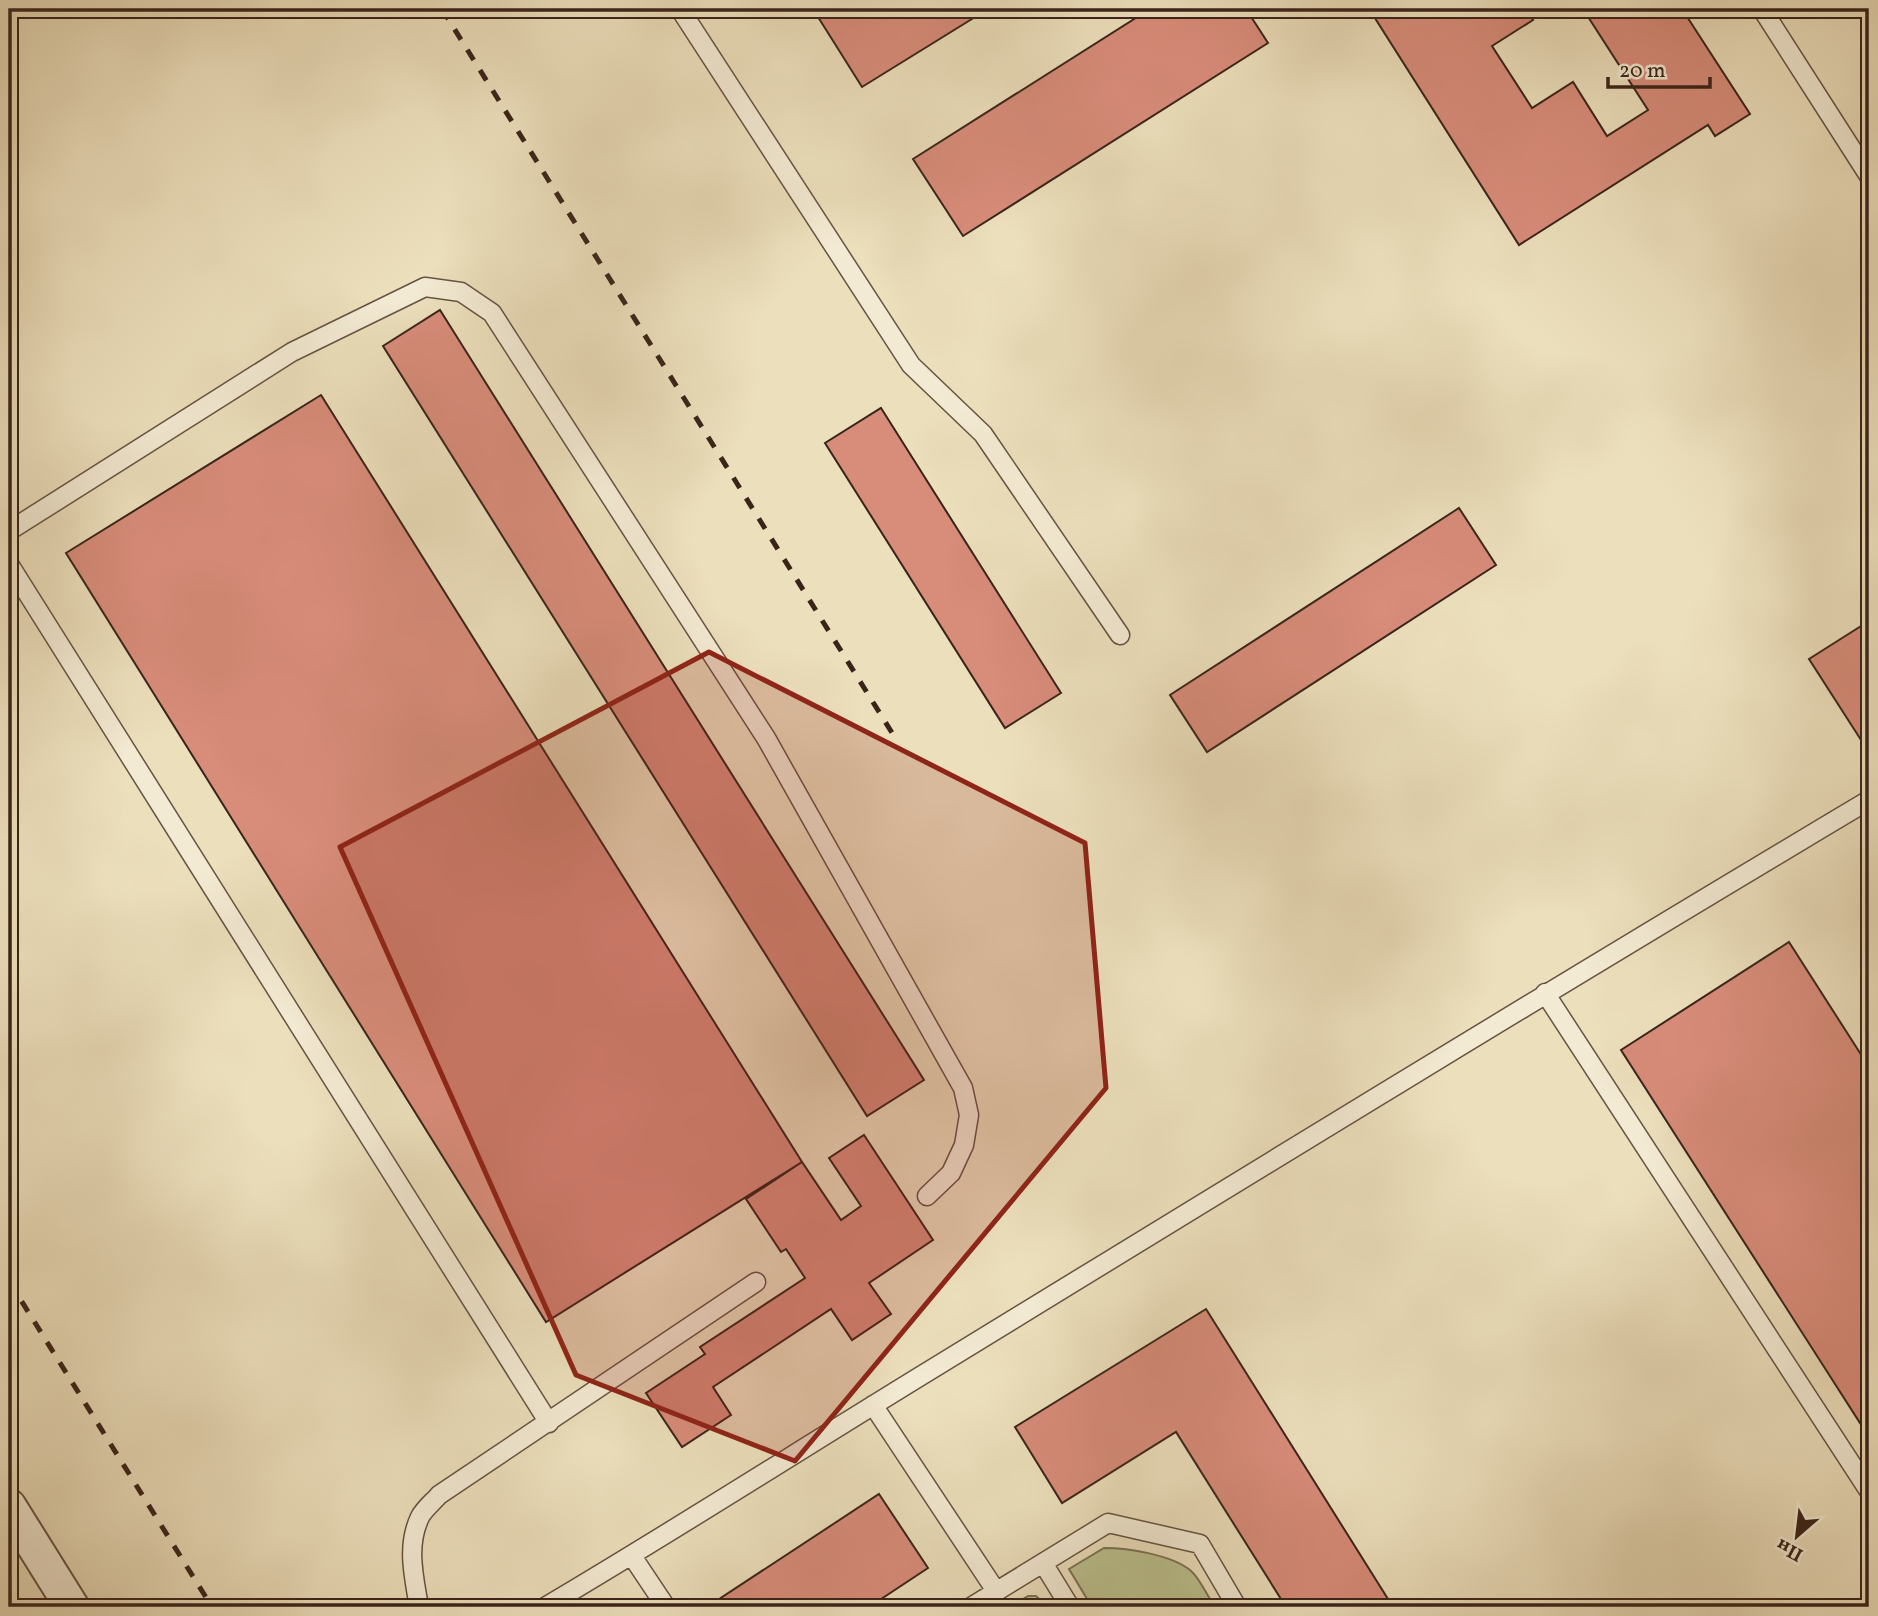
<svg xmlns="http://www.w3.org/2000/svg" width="1878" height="1616" viewBox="0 0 1878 1616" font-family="Vollkorn,serif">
<rect width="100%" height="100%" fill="#ecdfbc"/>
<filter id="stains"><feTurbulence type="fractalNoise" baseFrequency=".00286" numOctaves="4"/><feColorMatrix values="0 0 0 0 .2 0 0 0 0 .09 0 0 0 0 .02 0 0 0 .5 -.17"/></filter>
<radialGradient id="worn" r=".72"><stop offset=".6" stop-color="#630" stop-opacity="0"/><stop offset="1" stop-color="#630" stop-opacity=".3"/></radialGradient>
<path fill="#bbc18e" stroke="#7a7254" stroke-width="2" d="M1104 1548C1129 1548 1171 1555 1190 1570 1200 1578 1207 1596 1215 1607H1092L1069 1569Z
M1028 1596H1036L1048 1607H1010Z"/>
<path fill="#d88c7a" stroke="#3a241a" stroke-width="2" d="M813 9H988L862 87Z
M1150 9H1246L1268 43 963 236 913 159Z
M1382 9H1526L1533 20 1492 46 1532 108 1573 82 1607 136 1648 110 1583 9H1682L1750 114 1715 136 1708 125 1519 245 1373 15Z
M440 310 924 1080 867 1116 383 346Z
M321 395 802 1162 546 1322 66 553Z
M881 408 1061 693 1005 728 825 443Z
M1459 508 1496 565 1207 752 1170 695Z
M1869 621V735L1861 740 1809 659Z
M1789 942 1869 1067V1437L1621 1050Z
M864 1135 933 1240 869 1283 891 1314 852 1340 831 1309 713 1387 731 1415 682 1447 646 1393 705 1354 700 1347 805 1278 786 1249 781 1252 746 1199 802 1162 841 1220 861 1206 829 1158Z
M1206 1309 1393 1607H1286L1176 1432 1062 1503 1015 1427Z
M879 1494 928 1568 869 1607H707Z"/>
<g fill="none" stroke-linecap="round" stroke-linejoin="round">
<g stroke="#665342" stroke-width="21">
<path id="service" d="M680 9 911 365 983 434 1120 635
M1762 9 1869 176
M9 531 292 352 425 287 461 292 492 313 766 738 963 1088 969 1115 964 1145 951 1173 927 1196
M9 564 549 1423
M1545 993 1869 1491
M873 1405 996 1591
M632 1556 666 1607
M1043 1563 1070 1607
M419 1607C414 1577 406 1546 420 1517 424 1509 433 1502 439 1495L756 1282
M545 1607C677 1529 806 1446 937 1366 1247 1176 1557 986 1869 800
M971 1607 1108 1523 1200 1544 1237 1607"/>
</g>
<g stroke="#665342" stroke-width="37">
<path id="minor" d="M9 1506 72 1607"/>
</g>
<use href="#service" stroke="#f3ead3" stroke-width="18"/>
<use href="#minor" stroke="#f3ead3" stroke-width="33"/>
<path stroke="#3a241a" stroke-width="5" stroke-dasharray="12 12" stroke-linecap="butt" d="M442 9 894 736
M9 1281 212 1607"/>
</g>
<path fill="#8f2418" fill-opacity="0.2" stroke="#8f2418" stroke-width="5" stroke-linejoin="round" d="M709 652 1085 843 1106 1088 795 1461 576 1375 340 847Z"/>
<rect width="1878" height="1616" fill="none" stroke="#ecdfbc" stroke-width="35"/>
<rect x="10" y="10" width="1857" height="1595" fill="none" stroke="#3a241a" stroke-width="3.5"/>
<rect x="18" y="18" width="1843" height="1581" fill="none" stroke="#3a241a" stroke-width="2"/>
<g transform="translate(1797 1536) rotate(208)" stroke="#f3ead3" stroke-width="5" paint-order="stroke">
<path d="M0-5L12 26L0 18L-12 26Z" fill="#3a241a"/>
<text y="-10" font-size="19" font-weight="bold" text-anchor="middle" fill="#3a241a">Пн</text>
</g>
<path d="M1608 77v10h102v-10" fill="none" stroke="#3a241a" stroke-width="3.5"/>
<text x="1619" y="77" font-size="21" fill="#3a241a" stroke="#f3ead3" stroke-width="5" paint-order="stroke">20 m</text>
<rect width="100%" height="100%" filter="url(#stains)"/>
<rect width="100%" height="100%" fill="url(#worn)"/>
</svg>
